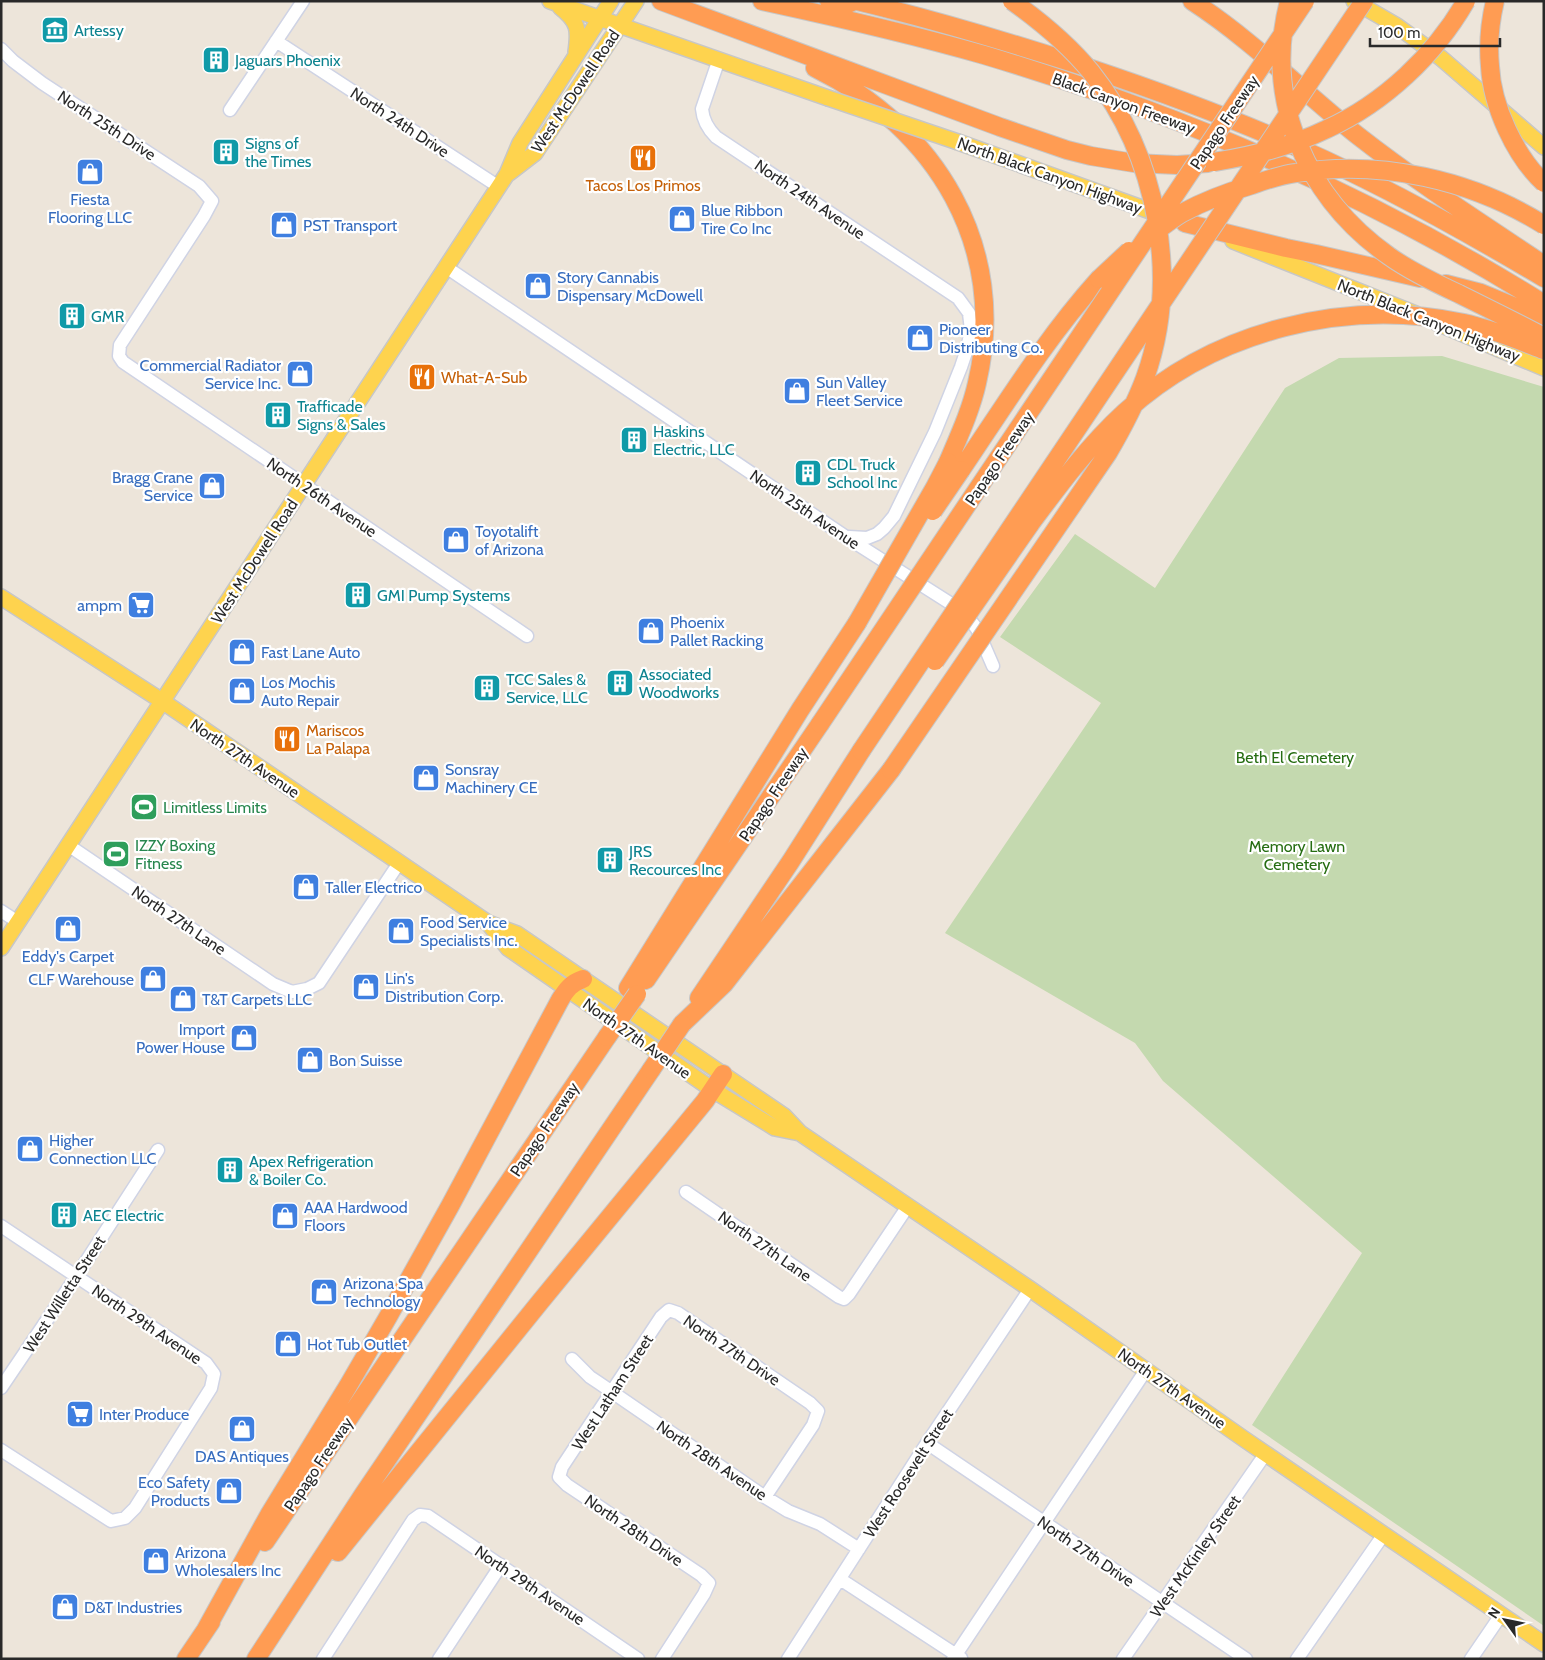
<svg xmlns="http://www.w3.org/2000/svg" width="1545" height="1660" viewBox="0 0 1545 1660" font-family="Cabin,sans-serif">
<rect width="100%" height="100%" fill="#ede5da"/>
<path fill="#c4d9af" d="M1442 356 1544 387V1626L1252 1425 1362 1253 1163 1081 1135 1043 945 933 1101 703 1000 637 1075 534 1155 588 1285 388 1339 358Z"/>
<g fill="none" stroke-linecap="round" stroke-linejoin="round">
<g stroke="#cfd3e4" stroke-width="15">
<path id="minor" d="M276 41 499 187
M1 49 13 61 42 83 199 186 212 201 204 216 120 345 119 356 123 362 527 636
M719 59 702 109C703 121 708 129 716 137L958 298 969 313 971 330 967 349 961 367 935 432 894 516 884 528 877 534 867 538 849 537
M230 110 303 1
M446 267 846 537 964 612 977 629 993 666
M68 845 273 984 292 992 307 989 319 983 399 863
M1 911 18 922
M686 1192 839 1297 844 1299 849 1294 908 1206
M1 1226 206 1363 214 1374 211 1388 135 1508 125 1518 111 1521 1 1450
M572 1359 590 1377 599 1383 765 1497 788 1511 820 1524 859 1549
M1 1388 76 1277 158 1150
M927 1443 1246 1659
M840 1579 961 1658
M323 1659 413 1520 420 1515 428 1516 638 1659
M439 1659 501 1565
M662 1659 704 1594 709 1583 701 1575 567 1485 559 1477 562 1467 661 1317 669 1310 678 1313 810 1403 818 1411 813 1425 765 1497
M788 1659 927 1443 1030 1289
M953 1659 1146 1370
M1123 1659 1266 1453
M1297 1659 1384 1534
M1471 1659 1501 1615"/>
</g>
<g stroke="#c7c7c7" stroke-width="18">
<path id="major" d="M550 1 828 98
M1354 1 1397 26 1441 58 1544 147
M560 7C579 22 579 30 576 52
M958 142 1164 216
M509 173 535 153 636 1
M1233 241 1416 314
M1437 323 1544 368
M1 597 162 701 488 923 517 934 784 1116 800 1133 1030 1289 1244 1439 1544 1644
M489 924 508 948 713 1090 775 1128 800 1133
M1 948 507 174 520 143 611 1"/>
</g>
<g stroke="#c7c7c7" stroke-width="20">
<path id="highway" d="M661 1 1000 127 1067 150 1091 156 1134 163 1177 165 1208 163
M762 1C836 17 911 34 984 55 1181 114 1370 195 1544 304
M829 1 846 5 854 1
M857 1C935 20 1012 43 1089 68 1161 92 1232 118 1301 149 1385 186 1465 231 1544 278
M1192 1C1252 40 1302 91 1357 135 1417 182 1481 223 1544 265
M815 68C936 128 1009 247 977 383 971 410 959 436 948 462
M1185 223 1286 248 1316 254 1420 278
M1446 284 1481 293 1544 319
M961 470C1005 405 1046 338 1099 279
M646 980 820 724
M628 988 800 710 857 623
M699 998 791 861 861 751
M682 1024 724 984 891 770
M265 1542 607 1037
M338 1552 540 1302 705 1101 723 1074
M205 1631 269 1515 348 1386 388 1317 450 1206 560 1000C566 990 571 983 583 979
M186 1659 211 1622
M256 1659 363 1495 651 1070"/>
</g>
<use href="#minor" stroke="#fff" stroke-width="12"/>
<use href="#major" stroke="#fed34e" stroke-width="15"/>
<use href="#highway" stroke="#ff9c53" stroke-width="18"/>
<g stroke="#c7c7c7" stroke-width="18" stroke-linecap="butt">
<path id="major-bridge" d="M828 98 958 142"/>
</g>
<g stroke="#c7c7c7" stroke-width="20" stroke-linecap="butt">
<path id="highway-bridge" d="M1289 1C1263 101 1307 198 1389 256 1410 271 1435 283 1459 294 1487 308 1516 322 1544 337
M1495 1C1490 22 1488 45 1490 66 1492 106 1515 156 1544 183
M1214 162C1252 156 1292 146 1327 129 1384 103 1435 55 1466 1
M1154 233C1163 226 1172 219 1182 213 1204 201 1228 192 1252 185 1266 180 1281 175 1296 173 1380 159 1472 180 1544 225
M1099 279 1129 251
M933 511 961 470
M857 623 935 487 948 462
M935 661C967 615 999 569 1031 523 1060 484 1089 445 1125 412 1215 330 1346 298 1464 323 1492 329 1518 340 1544 350
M820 724 1305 1
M861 751 1364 1
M891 770 1108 453C1122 429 1135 405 1145 378 1181 277 1157 155 1091 72 1069 45 1040 21 1012 1
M607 1037 637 994
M651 1070 682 1024"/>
</g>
<use href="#major-bridge" stroke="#fed34e" stroke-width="15"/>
<use href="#highway-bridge" stroke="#ff9c53" stroke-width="18"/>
</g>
<defs>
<g id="museum-square" transform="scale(1.4375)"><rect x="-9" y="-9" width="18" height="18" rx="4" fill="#0f9aa8" stroke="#fff"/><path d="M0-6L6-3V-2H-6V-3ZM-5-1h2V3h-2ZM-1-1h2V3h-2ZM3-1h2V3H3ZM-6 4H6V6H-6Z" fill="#fff"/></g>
<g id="building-square" transform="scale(1.4375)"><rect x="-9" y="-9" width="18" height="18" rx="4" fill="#0f9aa8" stroke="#fff"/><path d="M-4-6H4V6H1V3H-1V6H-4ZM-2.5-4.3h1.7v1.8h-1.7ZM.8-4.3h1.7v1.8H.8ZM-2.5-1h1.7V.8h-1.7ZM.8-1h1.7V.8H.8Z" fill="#fff"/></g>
<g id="restaurant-square" transform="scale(1.4375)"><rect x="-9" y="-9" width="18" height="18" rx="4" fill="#e8710a" stroke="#fff"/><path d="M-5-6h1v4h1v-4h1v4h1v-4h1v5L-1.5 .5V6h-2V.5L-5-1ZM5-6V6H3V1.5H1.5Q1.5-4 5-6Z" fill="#fff"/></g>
<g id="shop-square" transform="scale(1.4375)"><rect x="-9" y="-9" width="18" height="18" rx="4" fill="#3f7fe0" stroke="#fff"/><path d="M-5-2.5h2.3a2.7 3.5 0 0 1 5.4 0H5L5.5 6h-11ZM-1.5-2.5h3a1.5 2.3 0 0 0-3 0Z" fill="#fff"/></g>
<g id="supermarket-square" transform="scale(1.4375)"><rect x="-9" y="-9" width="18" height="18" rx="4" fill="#3f7fe0" stroke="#fff"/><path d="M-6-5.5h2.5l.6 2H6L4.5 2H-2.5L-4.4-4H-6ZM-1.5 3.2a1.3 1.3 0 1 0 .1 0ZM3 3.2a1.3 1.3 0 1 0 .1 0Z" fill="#fff"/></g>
<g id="stadium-square" transform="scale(1.4375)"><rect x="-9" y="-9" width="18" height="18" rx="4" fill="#2e9e5b" stroke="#fff"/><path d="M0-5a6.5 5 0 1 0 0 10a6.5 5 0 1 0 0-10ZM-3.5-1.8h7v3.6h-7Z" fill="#fff"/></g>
</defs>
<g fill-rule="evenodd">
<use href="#museum-square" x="55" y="30"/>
<use href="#building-square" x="216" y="60"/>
<use href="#building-square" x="226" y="152"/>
<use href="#restaurant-square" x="643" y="158"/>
<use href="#shop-square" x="90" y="172"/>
<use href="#shop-square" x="682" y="219"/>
<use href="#shop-square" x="284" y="225"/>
<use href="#shop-square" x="538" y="286"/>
<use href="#building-square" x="72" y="316"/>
<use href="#shop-square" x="920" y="338"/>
<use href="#shop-square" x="300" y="374"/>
<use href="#restaurant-square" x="422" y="377"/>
<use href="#shop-square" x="797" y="391"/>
<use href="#building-square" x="278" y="415"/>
<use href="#building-square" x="634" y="440"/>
<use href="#building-square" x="808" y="473"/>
<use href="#shop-square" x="212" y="486"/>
<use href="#shop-square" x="456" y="540"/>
<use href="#building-square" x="358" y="595"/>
<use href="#supermarket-square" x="141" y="605"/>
<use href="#shop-square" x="651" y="631"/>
<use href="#shop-square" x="242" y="652"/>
<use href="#building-square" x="620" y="683"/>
<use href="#building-square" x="487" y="688"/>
<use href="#shop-square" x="242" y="691"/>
<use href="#restaurant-square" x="287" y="739"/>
<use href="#shop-square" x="426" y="778"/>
<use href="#stadium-square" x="144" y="807"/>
<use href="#stadium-square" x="116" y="854"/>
<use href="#building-square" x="610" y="860"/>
<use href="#shop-square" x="306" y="887"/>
<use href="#shop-square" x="68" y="929"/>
<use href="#shop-square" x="401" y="931"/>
<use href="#shop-square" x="153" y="979"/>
<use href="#shop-square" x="366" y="987"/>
<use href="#shop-square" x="183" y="999"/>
<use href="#shop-square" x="244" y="1038"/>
<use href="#shop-square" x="310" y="1060"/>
<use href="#shop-square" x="30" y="1149"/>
<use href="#building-square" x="230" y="1170"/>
<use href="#building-square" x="64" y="1215"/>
<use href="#shop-square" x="285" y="1216"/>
<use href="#shop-square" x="324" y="1292"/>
<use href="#shop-square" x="288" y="1344"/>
<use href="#supermarket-square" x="80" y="1414"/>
<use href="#shop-square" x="242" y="1429"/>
<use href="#shop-square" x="229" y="1491"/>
<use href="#shop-square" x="156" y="1561"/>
<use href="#shop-square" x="65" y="1607"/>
</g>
<g text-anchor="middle" stroke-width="4.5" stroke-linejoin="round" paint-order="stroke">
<g font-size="16" fill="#0d838f" stroke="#fff" text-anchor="start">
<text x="74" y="36">Artessy</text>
<text x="235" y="66">Jaguars Phoenix</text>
<text x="245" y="149">Signs of<tspan x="245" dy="18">the Times</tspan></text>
<text x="91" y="322">GMR</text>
<text x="297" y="412">Trafficade<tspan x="297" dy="18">Signs &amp; Sales</tspan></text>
<text x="653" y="437">Haskins<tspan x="653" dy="18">Electric, LLC</tspan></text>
<text x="827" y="470">CDL Truck<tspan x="827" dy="18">School Inc</tspan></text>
<text x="377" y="601">GMI Pump Systems</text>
<text x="639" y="680">Associated<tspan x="639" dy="18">Woodworks</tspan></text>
<text x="506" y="685">TCC Sales &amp;<tspan x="506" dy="18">Service, LLC</tspan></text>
<text x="629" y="857">JRS<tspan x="629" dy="18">Recources Inc</tspan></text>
<text x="249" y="1167">Apex Refrigeration<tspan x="249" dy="18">&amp; Boiler Co.</tspan></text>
<text x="83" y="1221">AEC Electric</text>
</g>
<g font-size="16" fill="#292929" stroke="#fff">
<text transform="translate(575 91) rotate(-56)" y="6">West McDowell Road</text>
<text transform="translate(1124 103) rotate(20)" y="6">Black Canyon Freeway</text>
<text transform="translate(400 122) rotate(33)" y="6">North 24th Drive</text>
<text transform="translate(1224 122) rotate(-56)" y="6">Papago Freeway</text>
<text transform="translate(107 125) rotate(33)" y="6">North 25th Drive</text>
<text transform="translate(1050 175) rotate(20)" y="6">North Black Canyon Highway</text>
<text transform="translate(810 199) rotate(34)" y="6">North 24th Avenue</text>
<text transform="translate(1429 320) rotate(22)" y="6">North Black Canyon Highway</text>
<text transform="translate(999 458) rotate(-56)" y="6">Papago Freeway</text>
<text transform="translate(322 497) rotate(34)" y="6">North 26th Avenue</text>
<text transform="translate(805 509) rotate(34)" y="6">North 25th Avenue</text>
<text transform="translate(254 561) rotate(-57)" y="6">West McDowell Road</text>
<text transform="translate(245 758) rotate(34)" y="6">North 27th Avenue</text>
<text transform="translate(773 794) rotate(-56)" y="6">Papago Freeway</text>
<text transform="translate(179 920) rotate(34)" y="6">North 27th Lane</text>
<text transform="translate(637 1038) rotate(35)" y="6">North 27th Avenue</text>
<text transform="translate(544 1129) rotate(-56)" y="6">Papago Freeway</text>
<text transform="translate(765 1246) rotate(35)" y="6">North 27th Lane</text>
<text transform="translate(64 1294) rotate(-57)" y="6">West Willetta Street</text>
<text transform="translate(147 1324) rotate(34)" y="6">North 29th Avenue</text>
<text transform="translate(732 1350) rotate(34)" y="6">North 27th Drive</text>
<text transform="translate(1172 1388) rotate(35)" y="6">North 27th Avenue</text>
<text transform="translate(612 1392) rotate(-57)" y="6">West Latham Street</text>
<text transform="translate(712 1460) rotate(34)" y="6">North 28th Avenue</text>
<text transform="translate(318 1464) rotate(-56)" y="6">Papago Freeway</text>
<text transform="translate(908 1473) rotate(-57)" y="6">West Roosevelt Street</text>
<text transform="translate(634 1530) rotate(34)" y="6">North 28th Drive</text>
<text transform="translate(1086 1551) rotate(34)" y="6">North 27th Drive</text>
<text transform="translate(1195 1556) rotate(-55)" y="6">West McKinley Street</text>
<text transform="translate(530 1585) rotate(34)" y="6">North 29th Avenue</text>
</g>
<g font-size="16" fill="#c56008" stroke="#fff" text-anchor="start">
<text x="643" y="191" text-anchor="middle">Tacos Los Primos</text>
<text x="441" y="383">What-A-Sub</text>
<text x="306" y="736">Mariscos<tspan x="306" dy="18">La Palapa</tspan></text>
</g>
<g font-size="16" fill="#366cbe" stroke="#fff" text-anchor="start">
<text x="90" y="205" text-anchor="middle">Fiesta<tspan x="90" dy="18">Flooring LLC</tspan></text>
<text x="701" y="216">Blue Ribbon<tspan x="701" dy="18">Tire Co Inc</tspan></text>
<text x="303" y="231">PST Transport</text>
<text x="557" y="283">Story Cannabis<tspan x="557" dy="18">Dispensary McDowell</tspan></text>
<text x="939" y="335">Pioneer<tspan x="939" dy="18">Distributing Co.</tspan></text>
<text x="281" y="371" text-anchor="end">Commercial Radiator<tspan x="281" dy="18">Service Inc.</tspan></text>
<text x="816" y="388">Sun Valley<tspan x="816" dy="18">Fleet Service</tspan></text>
<text x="193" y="483" text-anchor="end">Bragg Crane<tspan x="193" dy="18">Service</tspan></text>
<text x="475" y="537">Toyotalift<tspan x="475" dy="18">of Arizona</tspan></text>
<text x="122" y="611" text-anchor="end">ampm</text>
<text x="670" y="628">Phoenix<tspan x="670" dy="18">Pallet Racking</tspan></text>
<text x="261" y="658">Fast Lane Auto</text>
<text x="261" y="688">Los Mochis<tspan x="261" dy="18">Auto Repair</tspan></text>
<text x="445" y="775">Sonsray<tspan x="445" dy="18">Machinery CE</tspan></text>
<text x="325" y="893">Taller Electrico</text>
<text x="420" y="928">Food Service<tspan x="420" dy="18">Specialists Inc.</tspan></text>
<text x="68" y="962" text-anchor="middle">Eddy's Carpet</text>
<text x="385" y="984">Lin's<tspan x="385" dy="18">Distribution Corp.</tspan></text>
<text x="134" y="985" text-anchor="end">CLF Warehouse</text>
<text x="202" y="1005">T&amp;T Carpets LLC</text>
<text x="225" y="1035" text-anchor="end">Import<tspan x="225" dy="18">Power House</tspan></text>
<text x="329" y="1066">Bon Suisse</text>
<text x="49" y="1146">Higher<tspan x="49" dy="18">Connection LLC</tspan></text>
<text x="304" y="1213">AAA Hardwood<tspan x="304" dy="18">Floors</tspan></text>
<text x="343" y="1289">Arizona Spa<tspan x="343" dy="18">Technology</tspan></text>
<text x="307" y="1350">Hot Tub Outlet</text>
<text x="99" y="1420">Inter Produce</text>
<text x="242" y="1462" text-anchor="middle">DAS Antiques</text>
<text x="210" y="1488" text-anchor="end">Eco Safety<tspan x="210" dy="18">Products</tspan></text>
<text x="175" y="1558">Arizona<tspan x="175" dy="18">Wholesalers Inc</tspan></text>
<text x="84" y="1613">D&amp;T Industries</text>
</g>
<g font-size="16" fill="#266d12" stroke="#fff">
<text x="1295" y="763">Beth El Cemetery</text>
<text x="1297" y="852">Memory Lawn<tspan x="1297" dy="18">Cemetery</tspan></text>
</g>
<g font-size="16" fill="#27864d" stroke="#fff" text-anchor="start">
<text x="163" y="813">Limitless Limits</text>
<text x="135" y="851">IZZY Boxing<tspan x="135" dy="18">Fitness</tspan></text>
</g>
</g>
<rect width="1545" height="1660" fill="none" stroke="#292929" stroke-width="5"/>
<g transform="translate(1505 1620) rotate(303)" stroke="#ffffff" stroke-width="4" paint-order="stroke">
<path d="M0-4L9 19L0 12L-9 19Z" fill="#292929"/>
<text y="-8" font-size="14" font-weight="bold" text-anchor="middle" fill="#292929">N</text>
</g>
<path d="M1370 38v8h130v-8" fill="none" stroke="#292929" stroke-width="2.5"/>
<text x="1378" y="38" font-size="15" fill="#292929" stroke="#ffffff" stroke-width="4" paint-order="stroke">100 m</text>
</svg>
